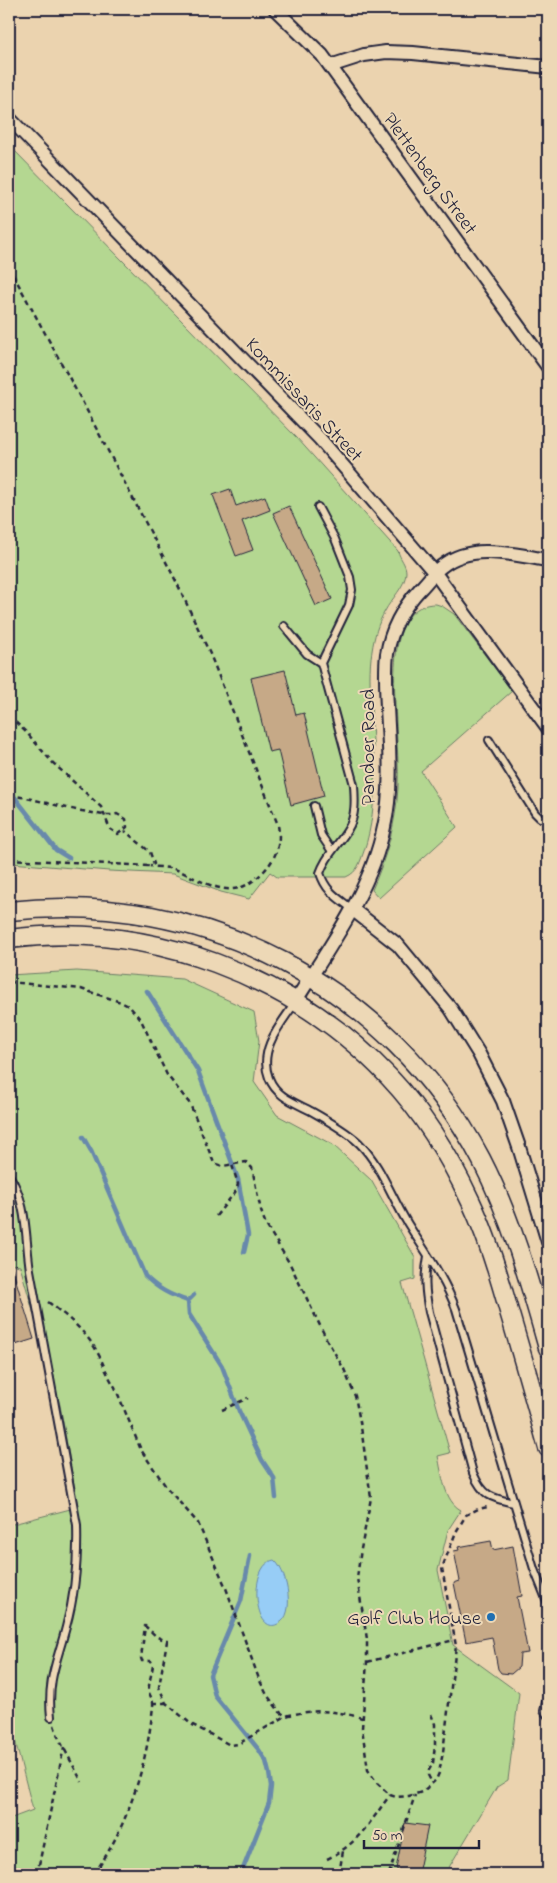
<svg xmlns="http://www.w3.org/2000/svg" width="557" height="1883" viewBox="0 0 557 1883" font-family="'Indie Flower',sans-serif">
<rect width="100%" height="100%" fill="#ebd3af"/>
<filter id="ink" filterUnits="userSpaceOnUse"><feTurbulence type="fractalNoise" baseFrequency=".02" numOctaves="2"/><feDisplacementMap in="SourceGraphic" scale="10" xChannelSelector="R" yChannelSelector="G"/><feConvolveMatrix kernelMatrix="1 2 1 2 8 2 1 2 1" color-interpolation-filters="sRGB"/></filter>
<g filter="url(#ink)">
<path fill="#b4d791" stroke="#6b7c66" d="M9 145 297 438 398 551C400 559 406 564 406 572 406 586 391 599 385 611 378 623 374 637 372 651 369 668 370 686 371 704 373 753 380 803 364 851 360 862 358 872 346 877H277L270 872 249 899 221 892 173 874 109 871 11 863 9 867Z
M436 604 442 606 454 614 512 691 421 771 457 827 379 898 372 890C386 858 396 824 398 788 399 766 397 745 396 723 395 692 385 603 436 604Z
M77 971 182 979 254 1012 259 1041 254 1082 277 1115 333 1145 371 1180 415 1257V1279L402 1283 450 1453 438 1456C442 1474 444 1501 461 1510L448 1530 438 1570 453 1645 519 1693 508 1780 497 1787 445 1874H9V1819L33 1810 9 1717V1525L78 1507 60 1405 20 1266 9 1264V975Z"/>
<path fill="#97cdf6" stroke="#6889ab" d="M274 1560C286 1569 295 1610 282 1621 255 1645 246 1565 274 1560Z"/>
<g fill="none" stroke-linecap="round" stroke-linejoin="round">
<path stroke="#6889ab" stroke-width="4.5" d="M9 790 56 850 69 858
M147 991 198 1071 238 1179 248 1235 244 1252
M83 1137 91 1151 145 1276C158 1289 170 1295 188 1301
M194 1295 188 1301 189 1314 222 1366 239 1411 262 1460 274 1478 276 1498
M241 1874 269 1803 271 1786 269 1773 266 1761 259 1750 215 1696 210 1675 241 1601 250 1556"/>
</g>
<path fill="#c6a987" stroke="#22223b" d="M230 489 236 506 265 496 270 510 242 521 253 550 236 556 213 495Z
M289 506 332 599 316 606 273 513Z
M285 670 296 715 304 713 324 796 291 805 278 750 269 752 251 678Z
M9 1268H12L34 1339 9 1347Z
M491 1541 493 1550 513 1546 522 1596 517 1597 528 1653 520 1654 519 1667 511 1674 501 1673 498 1669 492 1637 466 1642 454 1583 460 1581 454 1551 459 1550 458 1547Z
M405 1823 428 1826 418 1874H410L396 1869Z"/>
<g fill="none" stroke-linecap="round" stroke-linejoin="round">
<g stroke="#22223b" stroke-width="10">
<path id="lane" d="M318 507 335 539 350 577 352 590 349 605 321 663 354 785C355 800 356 816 348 829 339 845 327 853 320 873 326 892 337 897 352 909
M284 626 307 654 321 663
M489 740 535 813 540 818H548
M314 806 321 835 331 850
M295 1003C280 1025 258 1050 269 1078 276 1096 293 1102 309 1110 325 1119 345 1130 359 1143 381 1165 392 1198 408 1224 426 1253 444 1277 456 1309L534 1569 548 1604
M9 1175C28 1203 25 1238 30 1270 45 1355 62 1440 77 1525 78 1559 75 1595 66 1627 57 1662 47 1680 51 1717
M428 1256C424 1278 425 1291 429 1312L473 1473C483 1496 491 1498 514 1503
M548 1693 544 1711 548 1716"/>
</g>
<g stroke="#22223b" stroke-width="16">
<path id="street" d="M275 9 322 55 548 367
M330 66 364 55 386 52 413 53 548 67
M9 118 320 439 435 573 548 728
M352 909 398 945 451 1009 479 1054 503 1101 519 1147 548 1242
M295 1002C329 947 371 891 384 827 393 788 389 747 387 707 386 689 385 671 387 654 391 629 404 606 421 588 428 581 434 572 442 566 472 542 515 555 548 560"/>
</g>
<g stroke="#22223b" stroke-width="21">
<path id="secondary" d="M9 911C203 889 390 986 481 1159 512 1219 530 1284 548 1348
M9 939C148 920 294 976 389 1077 424 1114 450 1157 471 1202 487 1236 498 1272 508 1308 522 1355 535 1401 548 1448"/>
</g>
<path stroke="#22223b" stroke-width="2.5" stroke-dasharray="5 4" stroke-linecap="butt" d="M9 267 83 403 177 583 210 654 278 825C281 843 277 857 264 871 240 896 223 892 194 878 187 875 180 870 173 869 165 867 157 867 150 866
M9 716 27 733 52 762 101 807 110 829 118 834 127 827 126 819 117 814C104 817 96 813 82 811 58 807 34 798 9 795
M9 859 150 866 154 864 150 852 125 831
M10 969 12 981
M9 982 81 989 121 1002 130 1007 141 1020 167 1075 190 1104 214 1163 223 1166 246 1162 252 1168 261 1211 266 1225 290 1264 327 1340 344 1369 355 1396 361 1427 371 1498 361 1549 357 1578 367 1639V1662L362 1728 368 1770 377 1783 390 1795 396 1797 409 1796 422 1792 436 1780 439 1773 443 1752 456 1646 442 1568 456 1532 466 1515 478 1509 488 1507
M216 1216 236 1191 238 1184 232 1165
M48 1302C65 1315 81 1327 93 1345 102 1358 106 1374 115 1387L141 1450 167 1488 198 1523 226 1588 259 1679 267 1695 280 1712 286 1716C313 1709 335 1710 362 1718
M222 1410 248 1398
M367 1662 454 1640
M153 1703H166
M431 1714 435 1724V1745L433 1763 429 1770 428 1775 432 1783
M54 1725 59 1739 82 1782
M327 1859C358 1844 370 1822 390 1795
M37 1874 64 1747
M94 1874C128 1826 147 1765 153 1706 154 1700 150 1697 149 1692 148 1684 152 1673 153 1665L151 1661H142L141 1658 145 1626 157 1637 167 1641 159 1687 166 1703 191 1724 230 1745 238 1744 286 1716
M339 1874 343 1851
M389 1874 415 1795"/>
<use href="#lane" stroke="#edd8b6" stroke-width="6"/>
<use href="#street" stroke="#edd8b6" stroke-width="12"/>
<use href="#secondary" stroke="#edd8b6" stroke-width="18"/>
</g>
</g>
<circle fill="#1f6fb2" stroke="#edd8b6" stroke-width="2" cx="491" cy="1617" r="5"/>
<g text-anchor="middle" stroke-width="4" stroke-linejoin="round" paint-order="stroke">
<g font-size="20" fill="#22223b" stroke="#edd8b6">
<text transform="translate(431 173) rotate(54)" y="7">Plettenberg Street</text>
<text transform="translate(305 399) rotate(47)" y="7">Kommissaris Street</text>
<text transform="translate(367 747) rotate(-90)" y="7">Pandoer Road</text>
</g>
<g font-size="20" fill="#22223b" stroke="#edd8b6" text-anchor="end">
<text x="481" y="1624">Golf Club House</text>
</g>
</g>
<rect width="557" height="1883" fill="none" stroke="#edd8b6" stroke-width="30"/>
<rect x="15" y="15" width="527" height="1853" fill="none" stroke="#22223b" stroke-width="2" filter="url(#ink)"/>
<path d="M364 1840v8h115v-8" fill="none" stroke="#22223b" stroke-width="2.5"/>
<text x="372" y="1840" font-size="15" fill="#22223b" stroke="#edd8b6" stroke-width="4" paint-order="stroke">50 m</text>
</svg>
